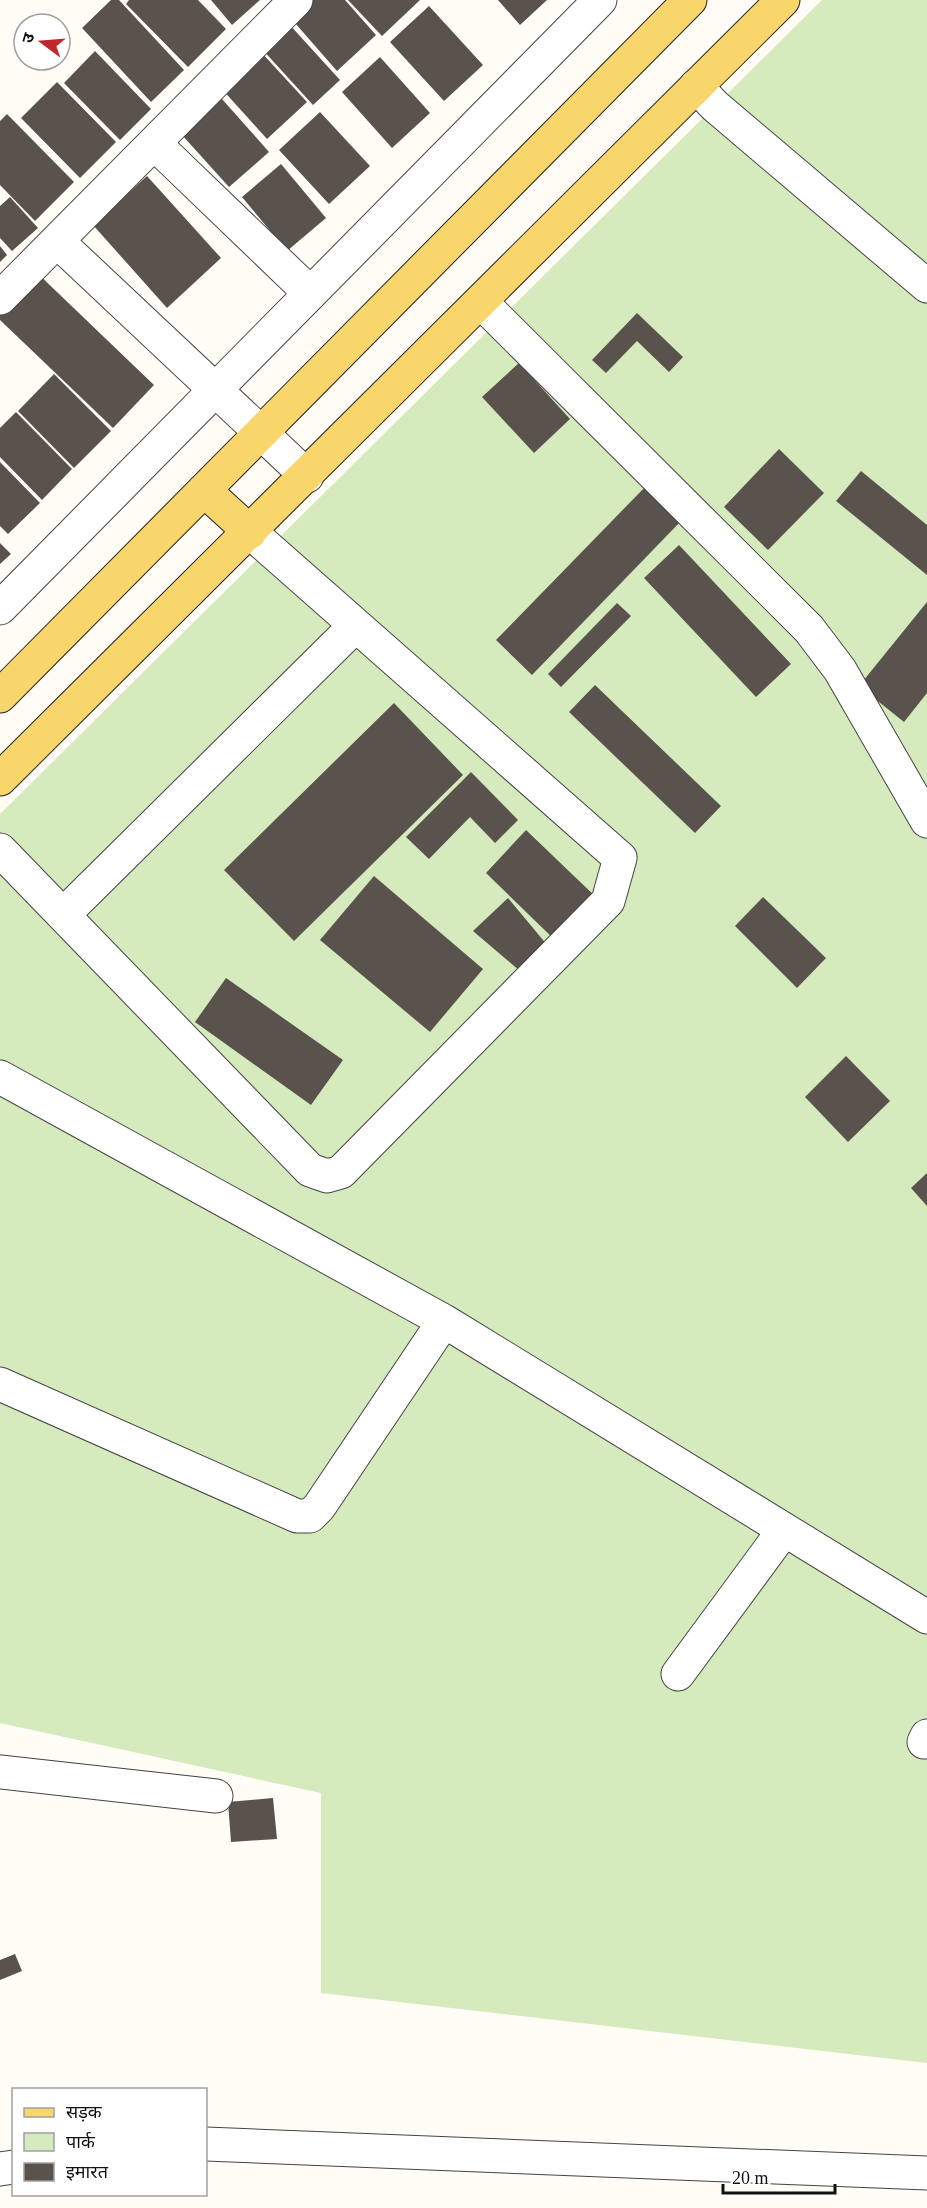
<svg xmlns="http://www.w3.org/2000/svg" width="927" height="2208" viewBox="0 0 927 2208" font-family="'Times New Roman','Noto Sans Devanagari',serif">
<rect width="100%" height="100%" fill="#fffdf5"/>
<path fill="#d5ebbd" d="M822 0H927V2063L321 1993V1793L0 1723V814Z"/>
<path fill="#5a524d" d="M111 0H119L184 70 151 102 82 28Z
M129 0H198L226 29 188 67 126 4Z
M211 0H260L232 25Z
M305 0H345L376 35 337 71 288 15Z
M348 0H420L382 36Z
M498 0H547L520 25Z
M429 6 483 65 444 101 390 42Z
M288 23 340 80 313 105 261 48Z
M95 51 151 109 120 140 64 83Z
M260 51 307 102 267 139 220 87Z
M380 57 430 113 392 148 342 92Z
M57 82 116 142 80 178 21 118Z
M222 99 269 152 229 187 182 135Z
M320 112 370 166 329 204 279 150Z
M7 114 74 182 35 221 0 185V121Z
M281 164 326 218 287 251 242 197Z
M147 176 221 258 167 308 93 225Z
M10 197 38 228 12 251 0 238V206Z
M0 246 7 255 0 262Z
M33 269 154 385 113 428 0 320V304Z
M637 313 683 357 669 372 637 341 606 373 592 360Z
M519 363 570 419 534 453 482 397Z
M54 374 111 431 74 468 18 411Z
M16 412 72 469 42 500 0 457V428Z
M779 449 824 493 768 550 724 507Z
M0 462 40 503 8 534 0 526Z
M861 471 927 525V575L836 501Z
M647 485 682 520 532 675 496 640Z
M0 543 11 554 0 564Z
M679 545 791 664 756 697 644 578Z
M927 602V693L904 722 859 686Z
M617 603 631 616 561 687 548 674Z
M595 685 721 806 695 833 569 712Z
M394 703 463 775 294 941 224 870Z
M471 772 518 820 495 843 470 817 429 859 406 837Z
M526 830 599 900 558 943 486 873Z
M374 876 483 969 430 1032 320 940Z
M763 897 826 958 797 988 735 926Z
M508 898 548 946 520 971 473 931Z
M226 978 343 1060 311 1105 195 1022Z
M846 1056 890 1101 848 1142 805 1097Z
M927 1173V1206L911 1188Z
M273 1798 277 1839 231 1842 228 1802Z
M15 1954 22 1971 0 1980V1960Z"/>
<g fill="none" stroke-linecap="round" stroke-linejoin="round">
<g stroke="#444" stroke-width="35">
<path id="minor" d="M696 86 715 106 927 286
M154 143 310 293
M57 241 307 476
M0 298 296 0
M481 302 809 629 840 670 927 821
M0 608 600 0
M0 850 310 1170 327 1176 341 1172 608 901 620 858 250 532
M63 915 355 626
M0 1077 444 1321 927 1617
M0 1384 297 1516H310L319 1507 444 1321
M678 1674 784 1530
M924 1742 927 1736
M0 1772 216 1796
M206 2144 927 2173
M0 2169 14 2167"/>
</g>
<g stroke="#222" stroke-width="35">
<path id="major" d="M204 490 250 532
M0 696 690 0
M0 779 783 0"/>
</g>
<use href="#minor" stroke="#fff" stroke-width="33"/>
<use href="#major" stroke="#f9d66b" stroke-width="33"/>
</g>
<rect x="12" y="2088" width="195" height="108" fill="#ffffff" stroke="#a0a0a0" stroke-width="1.5"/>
<rect x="24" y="2108" width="30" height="9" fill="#f9d66b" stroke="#a0a0a0" stroke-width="1.5"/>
<text x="66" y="2118" font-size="18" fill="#111111">सड़क</text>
<rect x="24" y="2133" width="30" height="18" fill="#d5ebbd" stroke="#a0a0a0" stroke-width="1.5"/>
<text x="66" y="2148" font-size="18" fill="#111111">पार्क</text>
<rect x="24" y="2163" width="30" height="18" fill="#5a524d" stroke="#a0a0a0" stroke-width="1.5"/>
<text x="66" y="2178" font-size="18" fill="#111111">इमारत</text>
<g transform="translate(42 42) rotate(286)"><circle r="28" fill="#ffffff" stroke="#a0a0a0" stroke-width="1.5"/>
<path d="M0-4.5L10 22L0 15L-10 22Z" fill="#c4262e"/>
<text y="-9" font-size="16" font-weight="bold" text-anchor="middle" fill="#111111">उ</text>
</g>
<path d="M723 2184v9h112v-9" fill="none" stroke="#111111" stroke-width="3"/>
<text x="732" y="2184" font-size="18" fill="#111111" stroke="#ffffff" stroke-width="4.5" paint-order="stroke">20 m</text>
</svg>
